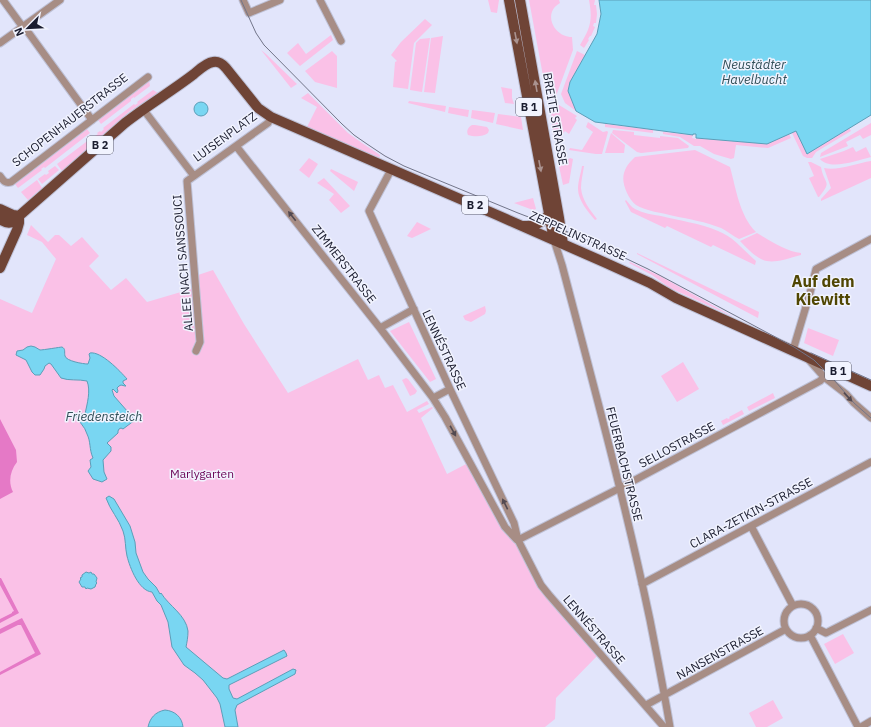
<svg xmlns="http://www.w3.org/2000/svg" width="871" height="727" viewBox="0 0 871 727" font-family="'IBM Plex Sans',sans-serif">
<rect width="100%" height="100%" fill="#e2e5fb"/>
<path fill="#fac1e7" d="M488 0H499L497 13 491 12Z
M529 0H559L560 3C542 13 554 37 572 37L573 50 556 96C552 99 549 95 546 92Z
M589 0H595L594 5H596L597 14 596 23H594L593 26 595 27 591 36H590L588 39 589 40 584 48 580 45C590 28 593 21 589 0Z
M425 19 432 25 414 43 408 89 393 87 395 62 397 61 391 55 401 42Z
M331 35 333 40 300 66 287 53 298 43 306 54Z
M443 36 435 93 424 92 431 38Z
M430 38 422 92 410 90 416 43 420 39Z
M261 50 266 54 297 84 291 88Z
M332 51 337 56V88L315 82 305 71Z
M577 51 585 55 570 82 568 91 576 111 565 103 561 94Z
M149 80 150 86 134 98V97L131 99V101L101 124 98 120Z
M501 87 512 89V98L514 104 505 103Z
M153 90 158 93 130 111 62 171 57 164 94 136H95L98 134 97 133 100 131 101 132 104 129 103 128 134 104 135 105 138 103 137 102Z
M308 93 348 133 362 143 380 155 379 159 307 127 317 107 301 98Z
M409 101 446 106 445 112 408 103Z
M559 105 577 116 575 118 577 120 569 134 565 131 558 142 554 139 551 115 556 106Z
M449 107 469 110 468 117 448 113Z
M472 110 495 113 493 123 471 118Z
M498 114 521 117 523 130 496 124Z
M588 122 603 132 607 131 608 132 602 154H596L569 150 570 148 582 150 593 132 586 127Z
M871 123V135L863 139 860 135 846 142 848 146 820 157 821 153Z
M605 124 653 130V133L605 127Z
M472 125H475L487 127 489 130 488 133C483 137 474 137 468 135 466 131 468 127 472 125Z
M849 128 851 131 816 152 812 158H807L803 156 792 133 796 131 807 154Z
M87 129 90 133 45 168 44 167 41 169 42 170 18 188 15 184Z
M613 130 634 132V135L660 138V136L678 138 689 146 688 148 641 153 637 152 612 133Z
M663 132 693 135 692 138 696 139V138L767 144 789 134 791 138 768 148 736 145 734 158 731 159 714 154 700 146H694L680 137 663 134Z
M611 133 625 145 624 153H605Z
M853 147 856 152 866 147 871 157C858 160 830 171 820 159L844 151Z
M695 150 730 167C736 188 739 215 756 232L739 239C733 236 727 231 721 228 706 222 689 219 674 216 663 213 645 211 636 205 632 202 629 197 627 193 620 178 623 168 635 157Z
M309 158 318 164 309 178 299 170Z
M570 158 573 159 569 183 563 185 559 166 562 164 561 162 566 161Z
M871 161V178L821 201V199L831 188 824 168C838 171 857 163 871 161Z
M808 162H811L821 167C824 185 833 180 819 197H818L809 178 814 176Z
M55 166 59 170 42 184 38 179 45 174 46 175 49 173 48 171Z
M582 166H584C583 173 581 181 581 188 582 200 590 210 597 219L595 220C588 212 578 200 578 189 578 181 581 173 582 166Z
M331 169 358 182 354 191 330 171Z
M324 178 350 206 341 213 329 200 334 194 317 183Z
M37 180 42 188 28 200 21 192Z
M533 198 536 209 533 210 514 203Z
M626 200C629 203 631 207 635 209 643 213 653 215 661 216 680 221 700 223 718 231 734 237 743 250 756 261L755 265 713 245 711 247 667 226 665 228 631 212 625 201Z
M417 222 431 229 412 238 407 236Z
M31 225 48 242 55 235H59L71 246 82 237 99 256 89 266 111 290 126 278 147 302 191 289 195 276 213 270 244 324 288 393 358 359 368 380 379 375 385 388 393 385 407 412 427 401 429 404 417 410 419 413 432 407 433 408 421 418 447 474 470 462 505 527 541 585 600 653 556 698 555 719 545 727H0V299L32 313 56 259 42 242 27 235Z
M757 233C769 240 787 252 801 253V255C769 264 764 267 740 241Z
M637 253 759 312 758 318 637 254Z
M630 262 658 275 734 317 670 288 652 275 629 263Z
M485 306 486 311 485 314 471 322 465 320 463 316Z
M409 322 436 379 430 382 390 331Z
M808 328 839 340 833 356 804 343Z
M683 362 699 389 677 402 661 376Z
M406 378 408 379 417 391 415 394 410 396 402 380Z
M773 393 775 398 749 411 747 407Z
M742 410 744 414 723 425 721 421 727 418 728 419 730 418 729 417Z
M843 634 854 653 835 664 824 644Z
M773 700 783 718 767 727H756L749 713Z"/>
<path fill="#e579c6" d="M0 419 16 450 17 462C10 471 8 482 13 492L0 499Z
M0 578H1L19 613 0 623V619L12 613V612L14 611 0 585Z
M22 618 41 654 0 675V672L35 653 21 625H18L0 634V629Z"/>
<path fill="#79d6f2" stroke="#5c9eb8" d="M599 0H871V115L807 154 796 131 767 144 696 138V134H693V135L595 122 576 111 568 91 570 82 597 34 601 14Z
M194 109a7 7 0 1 1 14 0a7 7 0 1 1-14 0Z
M31 346 35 347 40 350C43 350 61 347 62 347 66 349 64 352 65 356 66 361 83 364 88 364L90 358 89 354 90 353C101 351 120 371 127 379L123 381V383L126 386H125L121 385 119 386 117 388 118 391 117 393 113 389 112 390 114 396 135 420 123 429 121 428 119 429 118 431V433L107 443 111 447V451L103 460 104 472 107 479 102 482 93 479 88 471 91 467 90 460 93 458C89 449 91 442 87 434 85 426 78 422 76 415L77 413 81 414H85C87 404 91 391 87 381 78 379 69 381 61 378L51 364 49 363 45 366 44 369 40 375H35L32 372 26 360 16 355 17 351 23 350 27 347Z
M109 496 114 499 130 526 135 542 136 553 143 572 148 579 156 587 160 594 161 593C169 606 186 615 188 631 188 637 187 642 186 647L223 678 227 679 284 650 286 653 287 656 229 685V689L233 698 237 699 293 669 296 670 295 674 237 705 235 710 238 727H225L220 704 217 698 203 680 195 673 184 665 172 647 168 622 161 605 157 601 152 592C139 591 130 568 127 556 125 548 126 539 123 531 119 519 110 510 106 498Z
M86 572 89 573 91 572 92 574H94L97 578 96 582 97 583 96 584 95 587 91 589 87 588 86 589 85 587H82L79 582 81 579 80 578 82 577V575Z
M165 710C175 711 182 717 183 727H148C150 718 155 712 165 710Z"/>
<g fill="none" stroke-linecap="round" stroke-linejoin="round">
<g stroke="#bec1d6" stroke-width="9">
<path id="minor" d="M3 0 25 30 28 32 92 120
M243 0 249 13 280 0
M320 0 341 41
M0 43 60 0
M143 109 194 176
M236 146 380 328 433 398 445 417 505 527 517 540
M391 170 369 211 450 389 514 523 518 540 541 585 549 595 664 727
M0 176C3 180 5 184 11 182L148 77
M554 240 562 265C593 383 625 501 650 620 657 656 664 691 670 727
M380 328 414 309
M793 350 810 293 816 269 871 239
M196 351 200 342 187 181 268 123 271 117
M809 360 824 377 846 394 854 403 871 418
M433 398 450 389
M751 526 793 606
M518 540 620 488 820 381 824 377
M642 584 871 462
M784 621a17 17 0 1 1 34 0a17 17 0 1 1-34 0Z
M816 628 826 633 871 610
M810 635 858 727
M646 705 786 629
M861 727 871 721"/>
</g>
<g stroke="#bec1d6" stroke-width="12">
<path id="primary" d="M509 0 554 240
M520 0 559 218 563 244
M0 209 13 215 19 216
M0 219C8 225 13 224 19 216L125 123C148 105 172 91 194 74 200 69 206 63 213 62 218 61 223 64 226 68L258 108 271 117 497 215 606 263 650 283 676 298 871 386
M523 226C534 226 542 224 549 214
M0 268 17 230 19 223V216"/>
</g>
<use href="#minor" stroke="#a78d85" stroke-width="7"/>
<use href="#primary" stroke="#6f4436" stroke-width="10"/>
<path stroke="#727589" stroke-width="1" d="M241 0 256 33 264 45 342 124 354 135 367 144 385 156 404 166 518 213 581 237 648 269 794 347 814 360 834 380 854 403 871 418
M811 353 871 380"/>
</g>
<defs><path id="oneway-solid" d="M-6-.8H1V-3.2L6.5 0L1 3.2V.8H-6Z"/></defs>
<g fill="#aa9390">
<use href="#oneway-solid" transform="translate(516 38) rotate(79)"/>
<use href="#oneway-solid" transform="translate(536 86) rotate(-100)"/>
<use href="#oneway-solid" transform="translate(540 166) rotate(79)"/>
</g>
<g fill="#524951">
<use href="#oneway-solid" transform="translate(292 216) rotate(-128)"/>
<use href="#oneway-solid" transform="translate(848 397) rotate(47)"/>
<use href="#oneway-solid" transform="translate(453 431) rotate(61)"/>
<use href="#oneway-solid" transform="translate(505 504) rotate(-116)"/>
</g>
<g text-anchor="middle" stroke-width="3" stroke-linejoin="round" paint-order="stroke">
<g fill="#f1f3fe" stroke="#5a5c6d" stroke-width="1">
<rect x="516" y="98" width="26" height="18" rx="3"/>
<rect x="87" y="136" width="26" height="18" rx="3"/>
<rect x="462" y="196" width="26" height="18" rx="3"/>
<rect x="825" y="362" width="26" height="18" rx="3"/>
</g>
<g font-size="11" font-weight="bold" fill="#1a1c2f">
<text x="529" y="111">B 1</text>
<text x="100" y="149">B 2</text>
<text x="475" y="209">B 2</text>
<text x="838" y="375">B 1</text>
</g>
<g font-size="12" fill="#1a1c2f" stroke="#f1f3fe">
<text transform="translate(555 119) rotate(80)" y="4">BREITE STRASSE</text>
<text transform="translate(70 120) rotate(-38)" y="4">SCHOPENHAUERSTRASSE</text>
<text transform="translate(225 137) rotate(-36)" y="4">LUISENPLATZ</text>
<text transform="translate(578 236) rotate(24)" y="4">ZEPPELINSTRASSE</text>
<text transform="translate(183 263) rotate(-95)" y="4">ALLEE NACH SANSSOUCI</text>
<text transform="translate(344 264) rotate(52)" y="4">ZIMMERSTRASSE</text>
<text transform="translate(444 350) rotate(65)" y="4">LENNÉSTRASSE</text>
<text transform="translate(677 445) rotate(-28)" y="4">SELLOSTRASSE</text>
<text transform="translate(624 464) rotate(76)" y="4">FEUERBACHSTRASSE</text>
<text transform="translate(751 513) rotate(-28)" y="4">CLARA-ZETKIN-STRASSE</text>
<text transform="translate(594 630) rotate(49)" y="4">LENNÉSTRASSE</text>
<text transform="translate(720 653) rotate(-29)" y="4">NANSENSTRASSE</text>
</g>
<g font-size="12" fill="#6a0255" stroke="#f1f3fe">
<text x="202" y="478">Marlygarten</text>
</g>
<g font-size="13" font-style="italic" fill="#325059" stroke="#f1f3fe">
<text x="754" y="69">Neustädter<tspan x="754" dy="15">Havelbucht</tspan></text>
<text x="104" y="421">Friedensteich</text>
</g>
<g font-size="16" font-weight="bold" fill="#504602" stroke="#f1f3fe">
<text x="823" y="287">Auf dem<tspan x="823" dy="18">Kiewitt</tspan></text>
</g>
</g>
<g transform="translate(28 28) rotate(246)" stroke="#f1f3fe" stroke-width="3" paint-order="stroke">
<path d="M0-3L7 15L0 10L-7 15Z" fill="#1a1c2f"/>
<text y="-6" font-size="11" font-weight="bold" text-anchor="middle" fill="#1a1c2f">N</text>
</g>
</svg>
